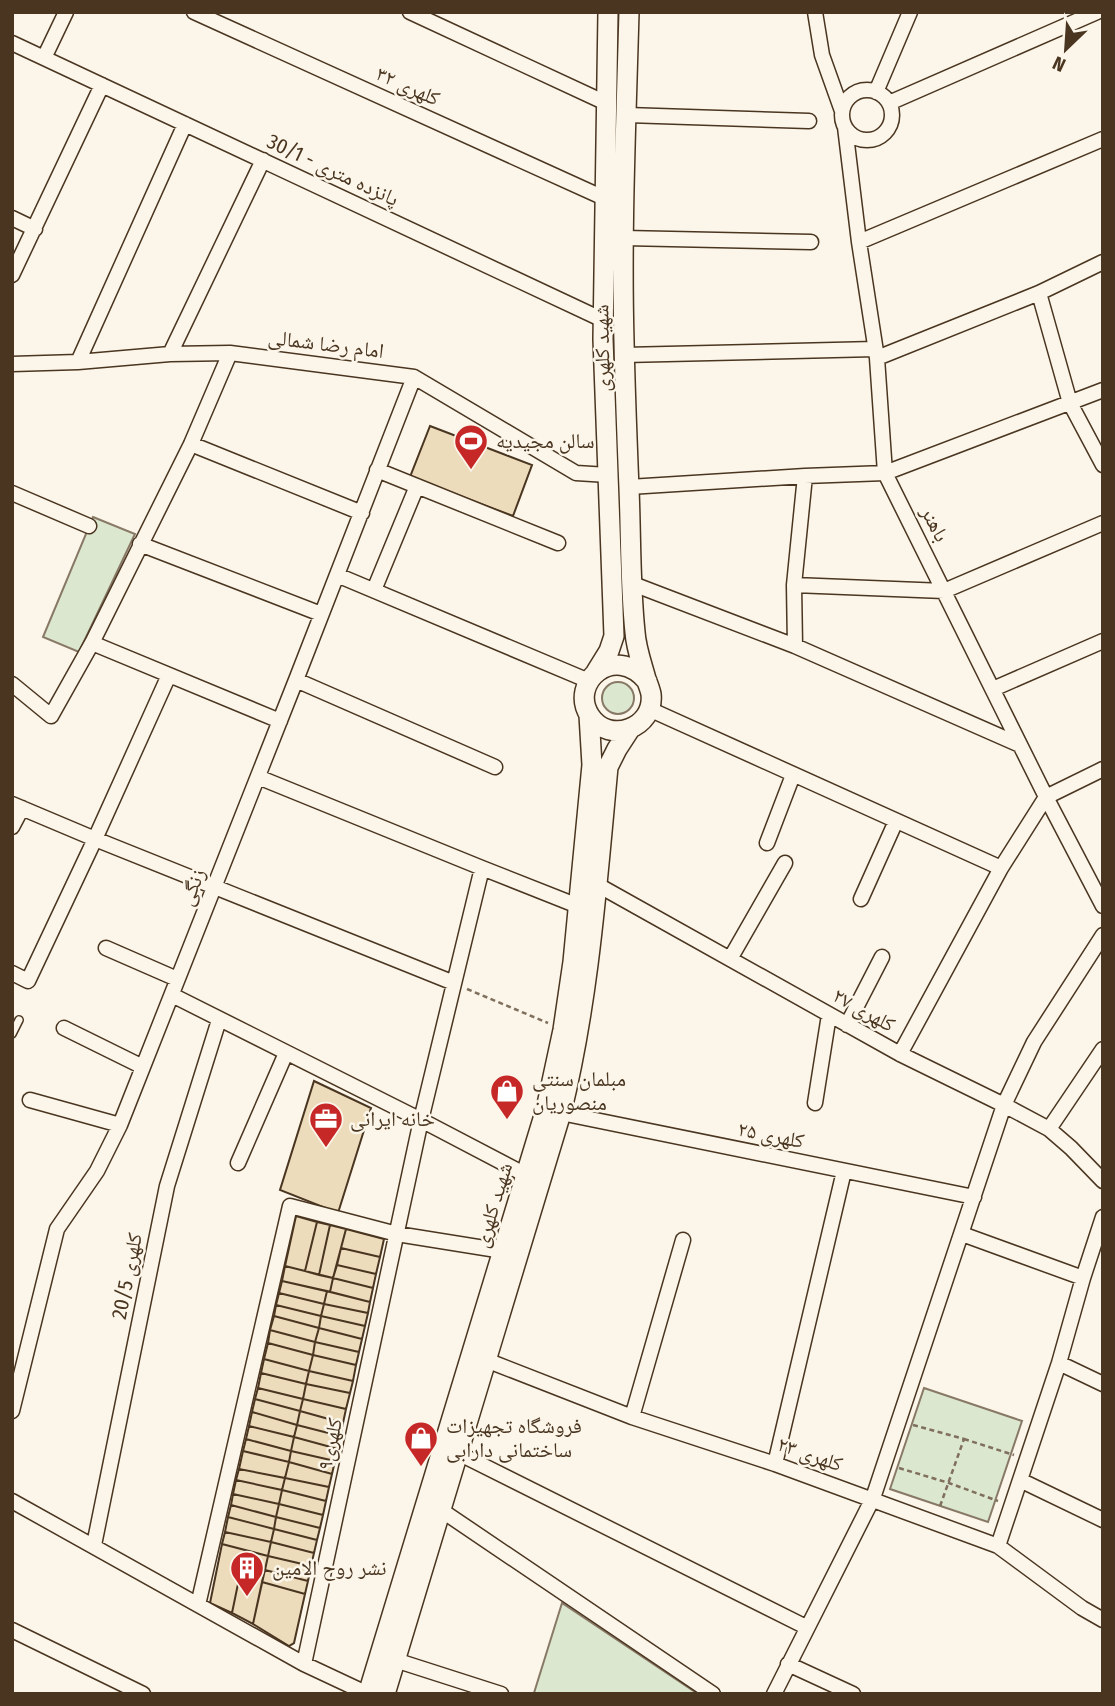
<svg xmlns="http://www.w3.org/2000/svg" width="1115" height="1706" viewBox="0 0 1115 1706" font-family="'Fira Sans Condensed','Noto Naskh Arabic',sans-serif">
<rect width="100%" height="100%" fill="#fbf6e9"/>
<path fill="#dce7d0" stroke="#887966" stroke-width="2" d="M93 517 135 534 79 652 43 637Z
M602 698a16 16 0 1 1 32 0a16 16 0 1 1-32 0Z
M924 1388 1022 1421 988 1522 890 1489Z
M562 1603 698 1694 534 1693Z"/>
<path fill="#ecdcbc" stroke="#4a3520" stroke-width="2" d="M430 426 532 465 513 516 410 477Z
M314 1081 371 1108 338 1213 280 1190Z
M296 1216 317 1222 305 1271 285 1266Z
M317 1222 330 1225 319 1275 305 1271Z
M330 1225 346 1229 333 1278 319 1275Z
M346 1229 384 1239 380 1257 341 1248Z
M341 1248 380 1257 376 1274 337 1265Z
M337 1265 376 1274 373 1288 333 1278Z
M285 1266 333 1278 330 1292 282 1281Z
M333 1278 373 1288 370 1302 330 1292Z
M282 1281 327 1291 324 1304 279 1293Z
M327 1291 370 1302 368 1313 324 1304Z
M279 1293 324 1304 321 1316 276 1305Z
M324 1304 368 1313 365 1326 321 1316Z
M276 1305 321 1316 319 1328 274 1316Z
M274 1316 319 1328 315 1342 270 1330Z
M321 1316 365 1326 362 1339 319 1328Z
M319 1328 362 1339 359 1352 315 1342Z
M270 1330 315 1342 313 1355 268 1343Z
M315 1342 359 1352 356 1365 313 1355Z
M268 1343 313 1355 309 1371 264 1359Z
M313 1355 356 1365 353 1381 309 1371Z
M264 1359 309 1371 306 1384 261 1373Z
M309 1371 353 1381 350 1393 306 1384Z
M261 1373 306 1384 303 1399 258 1388Z
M306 1384 350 1393 346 1409 303 1399Z
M258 1388 303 1399 300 1411 255 1399Z
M255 1399 300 1411 297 1425 252 1412Z
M303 1399 346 1409 343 1423 300 1411Z
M300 1411 343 1423 340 1436 297 1425Z
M252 1412 297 1425 294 1437 249 1426Z
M297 1425 340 1436 338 1449 294 1437Z
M249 1426 294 1437 291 1451 246 1439Z
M294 1437 338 1449 335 1461 291 1451Z
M246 1439 291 1451 289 1462 243 1451Z
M243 1451 289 1462 285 1478 239 1469Z
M291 1451 335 1461 332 1474 289 1462Z
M289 1462 332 1474 329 1487 285 1478Z
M239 1469 285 1478 282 1490 236 1480Z
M285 1478 329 1487 326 1501 282 1490Z
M236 1480 282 1490 279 1504 233 1494Z
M282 1490 326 1501 323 1515 279 1504Z
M233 1494 279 1504 276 1517 231 1505Z
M279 1504 323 1515 320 1528 276 1517Z
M231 1505 276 1517 274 1529 228 1517Z
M228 1517 274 1529 271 1542 225 1532Z
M276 1517 320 1528 317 1540 274 1529Z
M274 1529 317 1540 314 1553 271 1542Z
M225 1532 271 1542 268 1556 222 1544Z
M271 1542 314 1553 311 1566 268 1556Z
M222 1544 245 1550 232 1613 210 1603Z
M245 1550 268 1556 253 1624 232 1613Z
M268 1556 311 1566 308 1581 265 1570Z
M265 1570 308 1581 305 1594 262 1582Z
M262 1582 305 1594 294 1643 289 1646 253 1624Z"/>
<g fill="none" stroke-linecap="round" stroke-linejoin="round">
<g stroke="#4a3520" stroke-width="10">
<path id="service" d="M12 1034 19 1020"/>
</g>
<g stroke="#4a3520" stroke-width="17">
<path id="minor" d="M194 12 604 198
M410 12 606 103
M815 12 822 55 842 111
M12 43 603 320
M44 58 66 12
M842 115a25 25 0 1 1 50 0a25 25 0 1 1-50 0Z
M876 92 910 12
M889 103 1097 12
M627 115 809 121
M845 127 859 242 877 358 885 473 1046 797 1103 906
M12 218 35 229
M624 238 811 242
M859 242 1103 139
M12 275 102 85
M1039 293 1070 403 1103 465
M170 354 263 160
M624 355 875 349
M877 358 1039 293 1103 262
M78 362 185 124
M12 364 78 362 170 354 230 353 414 377 576 473 608 475
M191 444 362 513
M377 470 558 543
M629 487 805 476 885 473 1103 390
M12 493 89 526
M140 544 321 614
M337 575 589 681
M633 584 795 646 1020 745
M794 585 944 591 1103 523
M374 590 417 486
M92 643 280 721
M795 646 794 585 805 476
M296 680 495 767
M12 684 51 716 92 643 191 444 230 353
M993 689 1103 641
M649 709 1001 868
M258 777 482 868 578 906
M12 804 95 839 454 983
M12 827 22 808
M767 843 793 775
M596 884 900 1054 1004 1105 1049 1129 1071 1148 1103 1181
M861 899 896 821
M106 948 177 979
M730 959 785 863
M12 973 28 981 95 839 169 675
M172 995 421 1120 526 1175
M847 1025 882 957
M64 1028 143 1067
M900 1054 1001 868 1046 797 1103 769
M30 1100 120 1125
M815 1103 829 1015
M561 1113 974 1197
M1049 1129 1103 1049
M238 1163 286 1053
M962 1234 1083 1278
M486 1360 632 1417 775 1464 998 1546 1082 1608 1103 1620
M1059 1363 1103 1384
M12 1411 57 1229 97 1171 120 1125 296 680 414 377
M632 1417 683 1240
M458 1453 806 1627
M775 1464 844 1171
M1020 1480 1103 1520
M12 1501 304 1664 368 1694
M441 1510 713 1694
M94 1545 167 1186 219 1020
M998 1546 1059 1363 1083 1278 1103 1217
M198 1605 290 1206 397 1234 503 1251
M12 1630 143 1694
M395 1660 501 1694
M304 1664 421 1120 482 868
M788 1664 853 1694
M774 1694 873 1498 1004 1105 1034 1042 1103 935"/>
</g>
<g stroke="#4a3520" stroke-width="22">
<path id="secondary" d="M629 12C626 122 621 232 624 341 625 390 627 440 629 489 631 537 630 585 635 632 636 648 642 664 646 679 648 684 650 689 651 694 655 728 609 745 590 716 568 683 614 642 647 681
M596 672 609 651 614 636 603 339 608 12
M368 1694 546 1109 563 1030 573 962 592 765 589 715
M385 1694 561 1113C589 1000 597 883 608 767L617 749 630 729"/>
</g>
<path stroke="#7f6f5c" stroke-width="2.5" stroke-dasharray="5 3.5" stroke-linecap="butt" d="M467 989 548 1023
M913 1425 964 1439 939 1509
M964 1439 1014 1455
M899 1468 949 1483 998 1501"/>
<use href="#service" stroke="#fbf6e9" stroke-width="7"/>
<use href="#minor" stroke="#fbf6e9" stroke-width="14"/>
<use href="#secondary" stroke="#fbf6e9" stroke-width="19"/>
</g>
<defs>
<g id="stadium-pin" transform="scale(1.75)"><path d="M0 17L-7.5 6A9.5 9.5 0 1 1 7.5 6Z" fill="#c62828" stroke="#fbf6e9"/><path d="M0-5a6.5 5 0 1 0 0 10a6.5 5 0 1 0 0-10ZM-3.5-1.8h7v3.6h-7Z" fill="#fff"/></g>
<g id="shop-pin" transform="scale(1.75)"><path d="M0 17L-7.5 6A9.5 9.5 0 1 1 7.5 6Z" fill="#c62828" stroke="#fbf6e9"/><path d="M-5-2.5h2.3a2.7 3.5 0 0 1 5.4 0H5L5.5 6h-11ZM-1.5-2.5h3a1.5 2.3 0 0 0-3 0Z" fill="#fff"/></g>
<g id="office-pin" transform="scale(1.75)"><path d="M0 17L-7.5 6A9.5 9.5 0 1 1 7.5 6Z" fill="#c62828" stroke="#fbf6e9"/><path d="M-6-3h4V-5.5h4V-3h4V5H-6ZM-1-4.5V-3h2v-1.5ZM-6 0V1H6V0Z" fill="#fff"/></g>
<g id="building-pin" transform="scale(1.75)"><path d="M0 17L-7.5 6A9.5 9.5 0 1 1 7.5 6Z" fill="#c62828" stroke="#fbf6e9"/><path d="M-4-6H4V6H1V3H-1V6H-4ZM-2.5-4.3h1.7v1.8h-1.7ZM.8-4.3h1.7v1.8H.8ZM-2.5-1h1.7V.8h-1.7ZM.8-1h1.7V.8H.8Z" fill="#fff"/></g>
</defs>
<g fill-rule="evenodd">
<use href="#stadium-pin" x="471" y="441"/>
<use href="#shop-pin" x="507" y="1091"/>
<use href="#office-pin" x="326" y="1119"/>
<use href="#shop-pin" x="421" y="1438"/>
<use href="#building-pin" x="247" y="1568"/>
</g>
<g text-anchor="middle" stroke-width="5" stroke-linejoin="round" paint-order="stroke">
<g font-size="21" fill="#4a3520" stroke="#fbf6e9">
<text transform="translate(408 86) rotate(24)" y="7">کلهری ۳۲</text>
<text transform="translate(333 170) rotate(25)" y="7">30/1 - پانزده متری</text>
<text transform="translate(326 344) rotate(7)" y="7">امام رضا شمالی</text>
<text transform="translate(602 348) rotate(-91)" y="7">شهید کلهری</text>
<text transform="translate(935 524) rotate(63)" y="7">باهنر</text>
<text transform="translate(192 887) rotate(-68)" y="7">زنگی</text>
<text transform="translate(864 1010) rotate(29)" y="7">کلهری ۲۷</text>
<text transform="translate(771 1135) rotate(11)" y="7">کلهری ۲۵</text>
<text transform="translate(493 1205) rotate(-73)" y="7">شهید کلهری</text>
<text transform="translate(127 1276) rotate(-79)" y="7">کلهری 20/5</text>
<text transform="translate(330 1444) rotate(-78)" y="7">کلهری۹</text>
<text transform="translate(810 1454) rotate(19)" y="7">کلهری ۲۳</text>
</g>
<g font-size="21" fill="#4a3520" stroke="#fbf6e9" text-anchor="start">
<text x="496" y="448">سالن مجیدیه</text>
<text x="532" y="1086">مبلمان سنتی<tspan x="532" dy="24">منصوریان</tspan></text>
<text x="350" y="1126">خانه ایرانی</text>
<text x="446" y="1433">فروشگاه تجهیزات<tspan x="446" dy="24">ساختمانی دارابی</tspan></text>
<text x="272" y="1575">نشر روح الامین</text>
</g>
</g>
<rect width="1115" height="1706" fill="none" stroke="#4a3520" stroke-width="28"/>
<g transform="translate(1066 49) rotate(205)" stroke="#fbf6e9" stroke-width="5" paint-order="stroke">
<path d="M0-5L12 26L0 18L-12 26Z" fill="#4a3520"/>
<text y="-10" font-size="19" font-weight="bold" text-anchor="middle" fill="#4a3520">N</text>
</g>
</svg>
